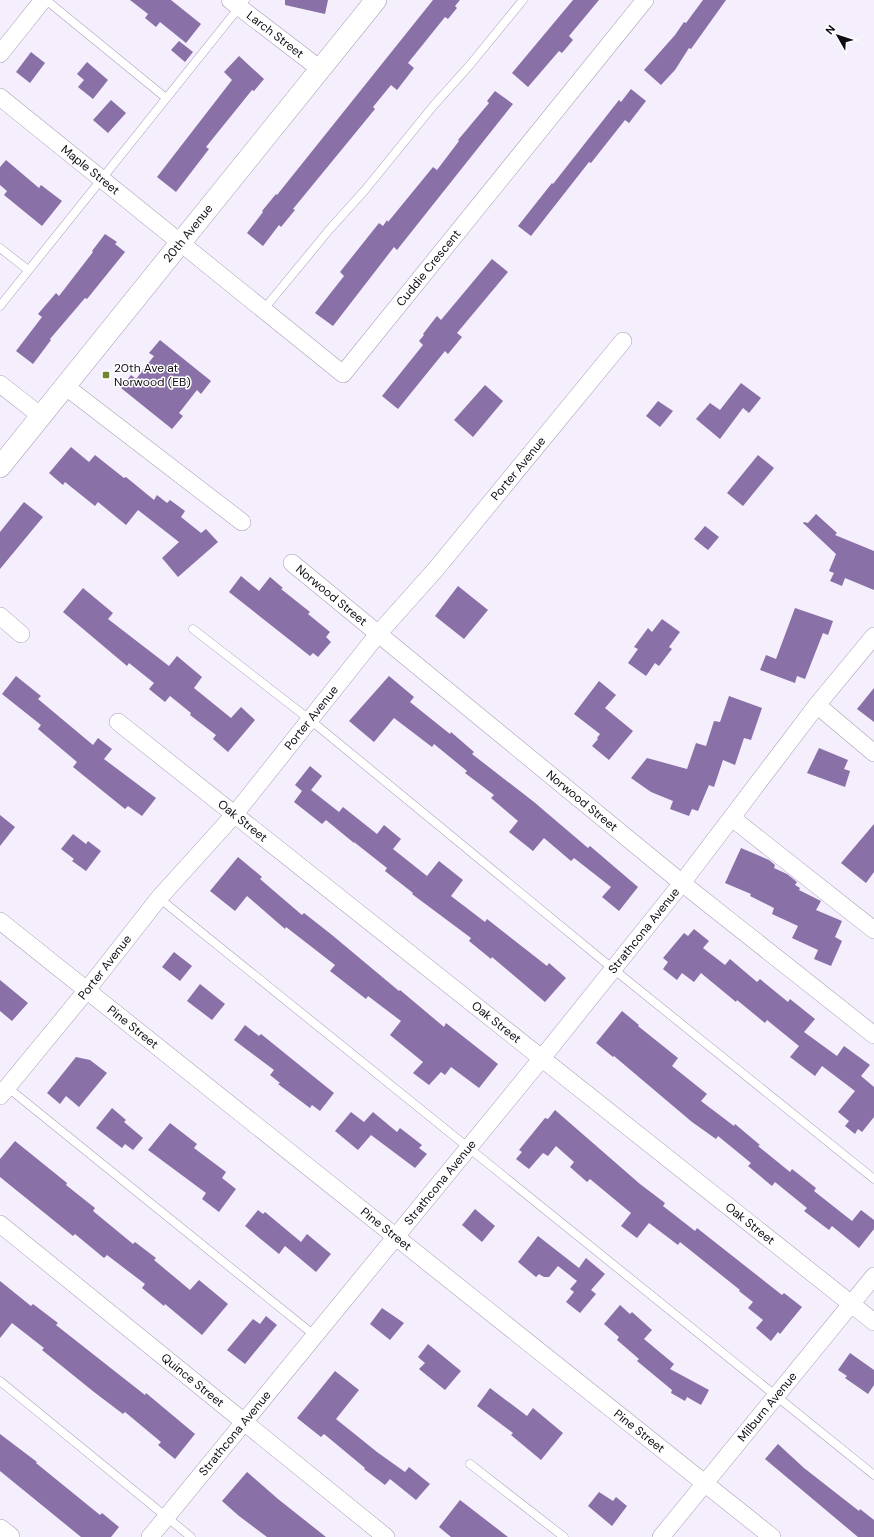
<svg xmlns="http://www.w3.org/2000/svg" width="874" height="1537" viewBox="0 0 874 1537" font-family="'DM Sans',sans-serif">
<rect width="100%" height="100%" fill="#f4eefd"/>
<path fill="#8970a7" d="M130 0H171L201 24 186 43 160 22 156 27 145 18 148 14Z
M285 0H328L325 14 285 5Z
M433 0H460L455 6 457 8 448 19 445 17 408 63 414 68 397 90 391 85 373 107 375 109 293 209 295 210 281 227 279 225 263 246 247 233 263 212 262 211 276 194 277 195Z
M573 0H599L569 36 573 40 562 53 559 51 528 87 512 73Z
M703 0H726L691 49 689 48 675 70 661 85 644 70 675 35 684 22 686 23Z
M179 41 193 52 185 62 171 50Z
M31 52 45 63 30 83 16 72Z
M239 56 264 79 254 91 252 90 206 147 209 149 176 192 157 177 232 80 224 72Z
M87 62 108 80 93 99 78 87 84 80 77 74Z
M631 89 646 101 629 123 625 120 591 163 589 162 531 236 518 226 552 183 553 184 619 100 621 102Z
M495 91 513 104 397 250 394 247 333 326 315 313 344 276 340 272 379 223 383 226 387 220 388 222 433 167 437 170 459 141 458 140 489 103 487 101Z
M111 100 126 113 108 133 93 120Z
M6 160 39 188 41 185 62 201 42 226 4 195 7 191 0 185V167Z
M105 234 117 242 115 244 125 252 87 299 85 298 50 339 51 340 33 364 16 351 42 317 38 314 56 293 59 296 93 252 92 251Z
M492 259 508 272 457 333 462 337 448 354 445 351 398 409 382 396 423 345 419 341 424 335 423 334 437 316 441 320Z
M160 340 211 381 201 394 197 390 179 413 183 416 172 429 121 388 131 375 136 379 154 356 149 353Z
M741 383 761 398 749 413 743 408 720 439 696 419 710 403 720 410Z
M485 385 503 401 473 437 454 420Z
M658 401 673 411 660 427 646 416Z
M71 447 89 462 95 455 124 478 126 477 154 500 157 495 167 503 170 500 185 511 181 517 201 533 206 529 218 542 178 577 162 558 179 542 138 510 126 525 98 502 95 506 65 482 63 485 49 473Z
M758 455 774 468 743 506 727 493Z
M24 502 43 517 0 569V532Z
M816 514 837 533 835 535 874 551V590L845 578 842 586 830 581 834 573 829 571 836 554 803 523 804 522 808 523Z
M705 526 719 537 708 550 694 539Z
M241 576 259 591 270 577 283 588 281 589 310 612 308 614 330 632 326 637 331 642 318 657 313 653 310 656 229 592Z
M458 586 488 610 464 639 435 616Z
M83 588 113 613 108 619 169 666 177 656 202 677 194 688 231 718 241 707 255 720 228 752 213 739 216 735 190 715 191 713 170 696 165 702 149 689 154 683 129 663 127 666 63 612Z
M795 608 833 621 828 635 823 633 805 679 797 676 795 683 760 670 766 655 776 659Z
M662 619 680 632 669 647 672 649 659 666 655 663 646 676 628 663 638 649 634 647 648 628 652 632Z
M16 676 41 696 38 699 93 745 98 738 112 749 104 759 156 798 142 816 128 806 125 809 73 767 77 762 38 729 41 725 2 694Z
M389 676 414 697 410 702 450 734 451 732 474 752 472 754 534 802 588 848 590 846 638 887 619 911 602 897 611 887 574 858 571 861 544 838 533 851 509 832 518 821 491 798 494 795 465 773 467 771 434 744 432 747 394 718 374 742 349 721Z
M599 681 616 695 605 708 633 731 609 760 592 746 598 739 597 738 600 734 574 714Z
M874 688V722L857 709Z
M729 696 762 708 751 740 744 738 735 765 723 760 714 787 709 785 698 811 692 809 689 816 670 809 673 801 651 792 631 778 647 758 687 769 696 743 706 746 714 721 720 722Z
M819 748 848 760 844 769 850 771 845 787 807 773Z
M310 766 322 776 311 790 339 812 343 807 377 834 384 825 401 839 393 849 427 876 439 861 463 880 451 896 485 922 487 919 547 966 549 963 566 978 545 1002 492 957 491 959 469 941 471 938 412 894 413 893 385 871 387 868 354 842V843L326 820 322 824 294 802 302 791 295 785Z
M0 815 15 827 0 846Z
M874 824V872L866 883 841 863Z
M73 834 86 844 88 841 101 851 86 871 72 861 74 859 61 849Z
M741 848 769 860 775 865 774 868 787 874 797 882 795 885 800 888 799 890 821 901 816 910 842 921 835 937 842 941 831 966 814 959 818 950 792 938 798 926 772 914 774 908 750 896 751 894 725 883Z
M238 857 262 877 260 879 302 915 304 913 332 935 399 991 400 990 444 1027 446 1023 498 1064 479 1088 451 1067 445 1075 441 1072 429 1085 413 1073 423 1062 390 1035 401 1021 368 996 366 999 330 971 335 965 286 927 285 929 247 896 235 911 210 891Z
M694 929 709 941 703 948 725 965 730 959 757 982 760 979 788 1002 790 999 815 1019 804 1032 837 1056 844 1046 870 1065 861 1076 874 1087V1117L862 1132 858 1129 855 1134 845 1126 849 1121 838 1112 855 1091 822 1066 815 1076 790 1057 799 1046 767 1020 765 1023 737 1000 736 1002 701 973 694 982 682 973 677 980 663 969 668 962 663 958 684 933 688 936Z
M174 952 192 966 180 981 162 967Z
M0 980 28 1003 12 1021 0 1011Z
M200 984 225 1004 212 1020 187 1001Z
M622 1011 639 1025 638 1026 678 1058 672 1066 707 1094 701 1101 734 1126 735 1124 760 1145 758 1146 790 1172 792 1169 816 1188 814 1191 852 1221 861 1210 874 1220V1229L859 1248 832 1226 829 1230 804 1211 807 1208 775 1182 772 1186 748 1166 751 1163 718 1136 716 1139 692 1122 614 1056 613 1057 596 1043Z
M245 1025 259 1036 261 1034 334 1093 320 1111 312 1105 310 1108 278 1084 280 1083 270 1075 274 1070 234 1040Z
M76 1057 90 1060 107 1073 79 1107 66 1096 60 1104 47 1093Z
M112 1108 126 1120 124 1122 143 1138 133 1150 125 1144 122 1148 96 1128Z
M555 1110 640 1184 665 1203 663 1206 695 1231 697 1228 782 1295 784 1293 802 1307 780 1334 778 1332 771 1341 756 1328 763 1320 748 1308 753 1302 739 1291 740 1290 680 1242 678 1245 649 1223 637 1238 621 1226 631 1213 590 1179 587 1182 570 1167 574 1162 556 1146 548 1156 543 1153 529 1169 516 1159 522 1152 519 1150 545 1118 548 1119Z
M351 1112 364 1122 373 1112 397 1132 400 1128 422 1145 419 1148 427 1154 415 1168 371 1135 358 1150 335 1131Z
M170 1123 197 1144 194 1148 226 1172 222 1178 236 1189 219 1212 202 1199 206 1193 148 1150Z
M15 1141 67 1183 66 1185 95 1208 93 1211 133 1244 135 1242 156 1258 154 1260 190 1290 199 1280 228 1304 202 1335 165 1304 164 1306 142 1288 145 1284 107 1255 104 1258 75 1234 73 1236 0 1177V1159Z
M475 1209 495 1226 482 1242 462 1225Z
M258 1210 263 1214 265 1212 301 1242 307 1234 331 1254 316 1272 285 1246 279 1254 245 1226Z
M538 1236 579 1268 586 1258 605 1274 591 1290 596 1294 580 1313 566 1302 574 1292 570 1289 577 1281 558 1266 549 1277H544L539 1274 536 1277 518 1262Z
M0 1281 31 1306 33 1304 58 1323 56 1325 145 1395 146 1393 195 1434 175 1459 158 1445 161 1442 125 1412 123 1414 94 1392 42 1350 44 1348 12 1323 0 1338Z
M620 1305 630 1314 632 1312 652 1330 644 1339 674 1364 670 1369 709 1390 701 1405 687 1397 685 1401 671 1393 672 1390 637 1361 639 1359 617 1340 619 1337 604 1324Z
M382 1308 404 1323 390 1340 370 1324Z
M266 1316 277 1325 245 1364 227 1350 253 1319 260 1324Z
M428 1344 461 1371 445 1390 419 1369 425 1363 418 1357Z
M850 1353 874 1370V1385L868 1394 845 1378 847 1376 838 1370Z
M335 1371 359 1390 336 1419 377 1452 405 1472 409 1467 430 1484 416 1500 390 1479 385 1485 364 1469 365 1468 324 1434 321 1437 297 1418Z
M490 1388 527 1416 533 1408 563 1433 541 1460 511 1435 513 1433 477 1406Z
M0 1434 37 1462 36 1463 100 1515 102 1513 119 1527 111 1537H81L0 1471Z
M778 1444 804 1468 859 1511 860 1509 874 1520V1537H858L765 1459Z
M247 1472 278 1499 326 1537H267L239 1516 222 1501Z
M599 1492 613 1501 616 1497 627 1506 612 1526 588 1506Z
M460 1500 508 1537H451L439 1527Z"/>
<g fill="none" stroke-linecap="round" stroke-linejoin="round">
<g stroke="#a89fb6" stroke-width="9">
<path id="service" d="M46 0 166 98
M0 248 28 270
M0 306 245 0
M264 309 329 230 365 190 434 105 469 66 523 0
M193 629 309 719 612 968 874 1179
M159 898 874 1475
M7 1087 314 1335
M0 1381 191 1537
M470 1464 564 1537"/>
</g>
<g stroke="#a89fb6" stroke-width="18">
<g id="minor">
<path id="s1" d="M230 0 320 69"/>
<path d="M0 54 43 0"/>
<path id="s2" d="M0 97 343 374 645 0"/>
<path d="M0 384 41 416"/>
<path d="M65 386 242 522"/>
<path id="s3" d="M292 563 682 883 874 1035"/>
<path d="M0 616 21 634"/>
<path d="M817 705 874 753"/>
<path id="s4" d="M118 722 874 1322"/>
<path d="M732 818 874 930"/>
<path id="s5" d="M0 921 772 1537"/>
<path id="s6" d="M0 1096 87 990 159 898 234 815 378 634 436 569 623 341"/>
<path id="s7" d="M0 1224 386 1537"/>
<path id="s8" d="M150 1537 542 1058 682 883 817 705 874 636"/>
<path id="s9" d="M661 1537 874 1276"/>
</g>
</g>
<g stroke="#a89fb6" stroke-width="22">
<g id="tertiary">
<path id="s10" d="M0 467 376 0"/>
<path d="M0 1530 9 1537"/>
</g>
</g>
<use href="#service" stroke="#fff" stroke-width="8"/>
<use href="#minor" stroke="#fff" stroke-width="17"/>
<use href="#tertiary" stroke="#fff" stroke-width="21"/>
</g>
<rect fill="#718536" stroke="#fff" stroke-width="1.5" x="102" y="371" width="8" height="8" rx="2"/>
<g text-anchor="middle" stroke-width="3" stroke-linejoin="round" paint-order="stroke">
<g font-size="12" fill="#0f0c14" stroke="#fff">
<text dy="4" stroke="none"><textPath href="#s1" startOffset="57">Larch Street</textPath></text>
<text dy="4" stroke="none"><textPath href="#s2" startOffset="116">Maple Street</textPath></text>
<text dy="4" stroke="none"><textPath href="#s10" startOffset="300">20th Avenue</textPath></text>
<text dy="4" stroke="none"><textPath href="#s2" startOffset="577">Cuddie Crescent</textPath></text>
<text dy="4" stroke="none"><textPath href="#s6" startOffset="814">Porter Avenue</textPath></text>
<text dy="4" stroke="none"><textPath href="#s3" startOffset="51">Norwood Street</textPath></text>
<text dy="4" stroke="none"><textPath href="#s6" startOffset="490">Porter Avenue</textPath></text>
<text dy="4" stroke="none"><textPath href="#s3" startOffset="375">Norwood Street</textPath></text>
<text dy="4" stroke="none"><textPath href="#s4" startOffset="159">Oak Street</textPath></text>
<text dy="4" stroke="none"><textPath href="#s8" startOffset="782">Strathcona Avenue</textPath></text>
<text dy="4" stroke="none"><textPath href="#s6" startOffset="166">Porter Avenue</textPath></text>
<text dy="4" stroke="none"><textPath href="#s4" startOffset="483">Oak Street</textPath></text>
<text dy="4" stroke="none"><textPath href="#s5" startOffset="170">Pine Street</textPath></text>
<text dy="4" stroke="none"><textPath href="#s8" startOffset="458">Strathcona Avenue</textPath></text>
<text dy="4" stroke="none"><textPath href="#s4" startOffset="807">Oak Street</textPath></text>
<text dy="4" stroke="none"><textPath href="#s5" startOffset="494">Pine Street</textPath></text>
<text dy="4" stroke="none"><textPath href="#s7" startOffset="248">Quince Street</textPath></text>
<text dy="4" stroke="none"><textPath href="#s9" startOffset="168">Milburn Avenue</textPath></text>
<text dy="4" stroke="none"><textPath href="#s5" startOffset="818">Pine Street</textPath></text>
<text dy="4" stroke="none"><textPath href="#s8" startOffset="134">Strathcona Avenue</textPath></text>
</g>
<g font-size="12" fill="#0f0c14" stroke="#fff" text-anchor="start">
<text x="114" y="372">20th Ave at<tspan x="114" dy="14">Norwood (EB)</tspan></text>
</g>
</g>
<g transform="translate(838 36) rotate(309)" stroke="#ffffff" stroke-width="3" paint-order="stroke">
<path d="M0-3L7 15L0 10L-7 15Z" fill="#0f0c14"/>
<text y="-6" font-size="11" font-weight="bold" text-anchor="middle" fill="#0f0c14">N</text>
</g>
</svg>
